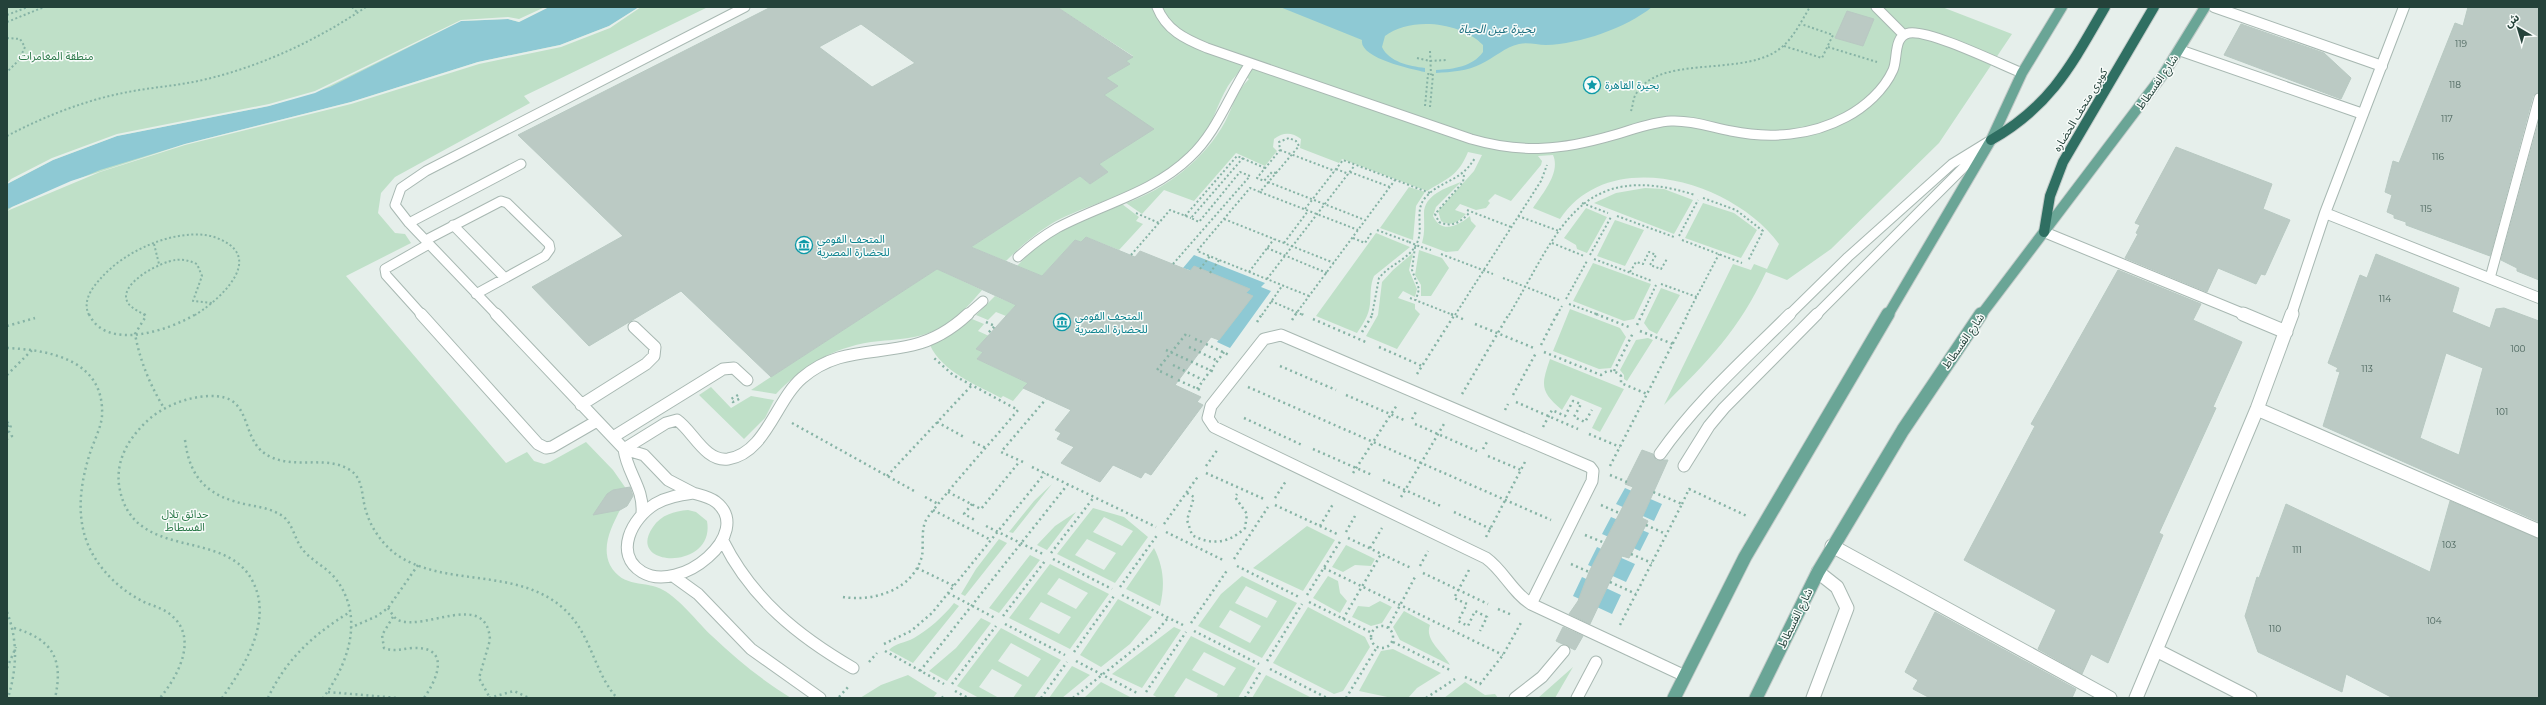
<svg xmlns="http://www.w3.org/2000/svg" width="2546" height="705" viewBox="0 0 2546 705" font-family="Montserrat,'Noto Sans Arabic',sans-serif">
<rect width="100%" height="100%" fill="#e6efeb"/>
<path fill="#bfe0c8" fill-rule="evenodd" d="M7 7H708L524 96 530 103 395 177 381 193 378 213 395 233 405 234 411 243 346 276 506 463 527 452 534 461 544 464 550 462 586 442 613 470 627 490H613L603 500 606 510H620C612 526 601 546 610 565 623 589 646 580 663 590 680 599 698 623 712 636 737 660 762 680 791 698H7Z
M1057 7H1942L2012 34 1939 143 1831 249 1787 280 1766 272C1739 330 1709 360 1664 405L1733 264 1751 270 1754 264 1767 269 1779 244C1734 182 1610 144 1560 219L1533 208C1542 194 1561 173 1553 155L1538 156 1542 161 1541 165 1511 201 1495 194 1488 201 1490 203 1486 208 1476 210 1460 204 1455 210 1466 214C1458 222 1452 227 1441 221L1438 211 1474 171 1482 155 1468 152C1458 176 1448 178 1427 191L1342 159 1339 163 1300 148 1301 139C1292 132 1283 132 1274 139L1273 147 1277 151 1265 166 1236 153 1194 201 1164 190 1142 214 1126 203C1166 189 1205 159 1225 122 1233 107 1236 91 1249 79L1238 73C1222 90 1218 109 1208 129 1199 145 1183 160 1168 170 1135 194 1094 202 1058 220 1038 231 1022 245 1006 261L971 247 1080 176 1090 184 1108 172 1099 164 1153 129 1103 95 1106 78 1129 64 1126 61 1133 56Z
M1461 182 1436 207 1433 216C1442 235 1459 225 1470 216L1471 221 1476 226 1458 251 1446 252 1422 243C1425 233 1424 225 1424 215 1423 195 1446 188 1461 182Z
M1409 187 1425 192 1416 206 1413 240 1380 228Z
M1645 188 1664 189 1693 200 1674 234 1594 203 1616 193Z
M1703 203 1734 213 1757 230 1741 258 1685 238Z
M1122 204 1139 217 1136 221 1143 224 1119 250 1086 237 1081 242 1075 240 1042 276 1017 266C1050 231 1078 221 1122 204Z
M1586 208 1607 217 1587 253 1577 249 1576 245 1564 238Z
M1615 220 1644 230 1625 266 1597 256Z
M1376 233 1410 247 1374 276C1370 285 1371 294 1370 304 1369 315 1363 324 1357 333L1316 316Z
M1419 250 1442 258 1449 268 1431 296H1421V285L1415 275Z
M1413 253 1409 270 1417 289 1415 297 1403 291 1398 298 1415 304V309L1420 314 1397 349 1366 336 1378 315 1382 282 1393 270Z
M1593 263 1651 284 1634 319 1624 321 1573 301Z
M937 269 982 290C970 304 958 318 942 327 917 340 897 339 871 342 832 348 803 366 776 394L751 390Z
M1661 288 1680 295 1657 334 1649 330 1644 323Z
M995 296 1016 305 1006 316 996 312 988 320 976 315Z
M1570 309 1620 328 1626 337 1611 368 1599 369 1553 351Z
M972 319 984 324 978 331 989 336 976 349 983 352 977 359 1028 383 1013 401 1003 396 1001 398C977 385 942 372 930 345Z
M1648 338 1653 340 1627 381 1624 379V375L1620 370 1636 340Z
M1550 359 1624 389 1600 432 1592 428 1602 408 1571 395 1562 410C1540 391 1541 386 1550 359Z
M711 387 731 408 751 396 774 400 765 418 744 439 699 395Z
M1052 484 1013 533 1009 532 1034 501Z
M1093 508 1124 517 1148 537 1115 583 1057 554ZM1104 517 1133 531 1122 546 1093 532ZM1087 539 1116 553 1104 570 1075 555Z
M688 510 696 512 707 521C716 571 624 568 653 527 661 515 674 511 688 510Z
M1076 512 1047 550 1037 545 1055 526Z
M1307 526 1335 540 1303 591 1253 568Z
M999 539 1007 543 965 596 961 594 976 569Z
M1346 545 1375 559 1371 566 1355 565 1343 572 1332 567Z
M1154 548C1164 568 1165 585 1160 606L1126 589Z
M1030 555 1040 560 999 613 989 608Z
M1050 564 1109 594 1070 649 1009 618ZM1059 578 1088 593 1076 609 1047 594ZM1041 602 1071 617 1059 634 1029 619Z
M1242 576 1297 603 1262 658 1198 626 1221 594ZM1246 586 1277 601 1267 618 1235 603ZM1230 610 1261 626 1250 643 1219 627Z
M1328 576 1338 581 1340 593 1347 601 1340 613 1313 598Z
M1118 599 1152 617 1130 644 1101 667 1080 655Z
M1380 601 1392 607 1382 623 1371 626 1352 617 1358 606 1369 607Z
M954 603 959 606 913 663 889 650C895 643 905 643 914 638 929 629 943 617 954 603Z
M1308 607 1365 637 1370 647 1343 691 1334 694 1273 663Z
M1404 611 1430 625C1424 640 1443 652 1450 665L1400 640 1393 627Z
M981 618 991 623 947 681 929 671 956 648Z
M1174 627 1181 630 1142 688 1112 674Z
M1001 628 1061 660 1034 698H1013L1022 685 992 669 979 687 999 698H979L957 686ZM1011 643 1041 659 1028 677 998 661Z
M1191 636 1256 668 1238 698H1216L1218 694 1186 678 1174 696 1178 698H1158L1153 695ZM1204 652 1236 668 1224 686 1192 670Z
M1393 649 1441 673 1417 688 1408 698H1392L1359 691 1381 651Z
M1072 666 1090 675 1062 698H1049Z
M1573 667 1555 698H1538Z
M908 675 937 693 933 698H860L881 685Z
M1266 675 1312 698H1252Z
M1101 682 1132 698H1084Z
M1465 682 1485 695 1495 694 1498 698H1444Z"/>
<path fill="#8ec9d4" d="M549 7H639L609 26 560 45 478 62 351 102 185 144 100 170 7 209V184L53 160 117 136 269 106 330 87 461 21 508 19 519 22Z
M1280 7H1652C1626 28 1580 44 1546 45 1537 45 1528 42 1519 44 1505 47 1494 58 1481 64 1468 71 1451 72 1436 73V70C1454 69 1472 67 1483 52V45C1462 22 1410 16 1385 36L1382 47C1389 62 1409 66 1425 68V72C1411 69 1359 58 1362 40Z
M1194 255 1265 283 1261 287 1271 291 1230 348 1217 342 1252 296 1246 293 1249 289 1183 268Z
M1625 488 1662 504 1654 521 1616 504Z
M1611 517 1649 533 1640 551 1602 534Z
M1597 547 1635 564 1626 582 1588 565Z
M1582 577 1621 595 1612 614 1573 596Z"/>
<path fill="#e6efeb" d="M545 7H549L519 22 508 19 461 21 315 93 269 106 117 136 53 160 7 184 11 179 52 158 117 134 269 104 315 91 461 20 508 17 519 19Z
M639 7H641L610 28 561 47 479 64 351 104 185 145 100 172 7 211 12 207 71 181 185 144 351 102 478 62 560 45 609 26Z"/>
<path fill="#bbcac4" stroke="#b8c9c2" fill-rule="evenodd" d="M771 7H1057L1133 57 1126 61 1130 64 1106 78 1118 86 1104 95 1154 129 1099 164 1108 172 1090 184 1080 176 971 247 1042 276 1075 240 1081 242 1086 237 1135 257 1140 251 1190 271 1194 266 1250 289 1246 293 1253 296 1219 340 1211 337 1175 385 1201 397 1197 402 1203 405 1151 475 1145 472 1141 478 1113 465 1100 482 1061 463 1074 447 1057 439 1061 433 1055 430 1071 410 1023 388 1028 383 977 359 983 352 976 349 1016 305 937 269 771 377 681 291 589 346 532 287 623 236 518 135ZM861 24 915 63 872 87 819 47Z
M2468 7H2539V92L2533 96 2490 256 2406 225V222L2394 218V215L2387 212 2392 195 2385 192 2393 161 2399 163 2455 23 2463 26Z
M1847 11 1874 19 1863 46 1835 38Z
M2241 24 2324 53 2351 78 2341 99 2224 55Z
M2539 121V280L2517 271V268L2501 260Z
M2176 147 2272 184 2263 209 2290 220 2265 275 2261 274 2256 284 2218 268 2207 292 2125 258 2138 234 2136 233 2140 225 2135 223Z
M2376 254 2459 288 2452 312 2490 328 2496 309 2504 308 2539 321V522L2323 426 2340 372 2336 371 2338 368 2328 363 2360 275 2367 278ZM2446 353 2483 368 2459 455 2420 438Z
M2118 270 2201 304 2193 320 2242 342 2213 407 2216 408 2159 533 2163 535 2108 663 2091 654 2082 674 2038 649 2056 610 1964 560 2035 426 2031 424Z
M1642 450 1653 454 1656 460H1668L1642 518 1648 521 1629 558 1622 556 1590 624 1569 614 1578 601 1589 572 1633 487 1625 484Z
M630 487 633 496 627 506 620 510 593 515 607 494 613 490Z
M2450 501 2539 539V698H2393L2346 674 2342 692 2258 652 2245 616 2257 577 2259 578 2286 504 2430 572Z
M1935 612 2076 689 2072 698H1930L1913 689 1918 680 1905 672Z
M1563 627 1583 636 1575 650 1556 641Z"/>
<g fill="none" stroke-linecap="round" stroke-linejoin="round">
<g stroke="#a8b8b2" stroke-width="11">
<path id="lane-far1" d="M1157 7C1166 30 1185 39 1207 48L1471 139C1523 154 1562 150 1614 135 1632 130 1651 122 1671 121 1691 120 1711 127 1731 131 1770 139 1811 136 1846 117 1865 107 1884 90 1893 70 1898 59 1893 36 1909 33 1928 29 2000 64 2022 73
M1876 7 1904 35
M409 223 521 164
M453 225 505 278
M426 240 501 201 507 203 549 244 550 249 545 256 476 294
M1018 257C1030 246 1043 236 1057 228 1102 204 1153 193 1190 157 1217 132 1229 95 1249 65
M2490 278 2539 98
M422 315 386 275 385 269 429 244
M497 315 409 223 395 205 401 188 426 171 745 7
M967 315 983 301
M1789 315 1848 257 1952 164 1991 140
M1816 315 1981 150"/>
</g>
<g stroke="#a8b8b2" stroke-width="13">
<path id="lane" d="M421 314 538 444 546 448 552 447 597 421
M496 314 624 449 644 455 668 480 693 493
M1281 335 1590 467 1593 471 1592 481 1531 604C1512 592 1504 571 1486 558L1214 427 1208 418 1211 406 1264 339Z
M581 405 646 364 654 356 655 347 634 327
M613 437 723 369 734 368 747 380
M624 449 666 423 677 420C693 431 705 462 728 459 766 453 776 400 802 378 837 348 872 355 913 345 934 340 953 328 968 314
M624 449C627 473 644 488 642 513
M1660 454C1696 402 1745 359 1790 314
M1684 466 1709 426 1724 408 1817 314
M693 493C700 495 710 497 716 502 755 533 680 595 642 572 613 554 632 518 655 504 667 497 680 495 693 493Z
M723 541C752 599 798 636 853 668
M673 576 698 594 751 649 820 698
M1531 604 1685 676
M1515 698 1542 677 1564 651
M1577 698 1596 662"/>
</g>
<g stroke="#a8b8b2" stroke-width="12">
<path id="street-far1" d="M2214 7 2382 66
M2179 50 2363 114
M2325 213 2539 298
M2044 232 2246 315
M2291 315 2325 213 2404 7"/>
</g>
<g stroke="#a8b8b2" stroke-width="15">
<path id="street" d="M2243 314 2286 332
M2257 409 2539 531
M1832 546 2110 698
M2156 650 2250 698
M1813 698 1847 608 1837 587 1818 572
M2136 698 2257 409 2292 314"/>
</g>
<g stroke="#c2cac8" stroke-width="12">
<path id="primary-far1" d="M1888 315 1991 140 2022 73 2062 7
M1981 315 2165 72 2205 7"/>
</g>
<g stroke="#c2cac8" stroke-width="15">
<path id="primary" d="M1674 698 1745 557 1888 314
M1756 698 1818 572 1903 430 1981 314"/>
</g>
<g stroke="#c2cac8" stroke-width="12">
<path id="highway" d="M1991 140C2051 106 2072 64 2105 7
M2044 232 2050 196 2063 162 2154 7"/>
</g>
<path stroke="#86b3a5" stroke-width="2" stroke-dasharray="2 2.5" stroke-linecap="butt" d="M352 7 358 13
M7 15 28 7
M7 22 44 7
M7 38 20 39 25 47 19 60 7 72
M1784 46 1822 58 1833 35 1801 24
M1828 47 1877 62
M1430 51 1431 75
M1417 58 1430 61 1446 60
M1425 106 1428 74 1433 75 1430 107
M1631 111C1633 106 1633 98 1636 94 1658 55 1736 76 1775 52 1792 42 1800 23 1810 7
M7 136C43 117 83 101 123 93 151 87 179 86 207 79 264 65 317 40 366 7
M1280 150 1335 171
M1336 169 1349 174
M1350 172 1390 187
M1276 173 1272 172 1264 181 1257 178 1280 150 1279 142 1289 138 1296 141 1299 146 1260 192 1250 188 1197 251 1309 296
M1464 175 1463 182 1435 214 1439 222C1452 228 1461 222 1470 212
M1268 182 1365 220
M1260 192 1358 230
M1703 198 1736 210 1763 231 1748 261
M1582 203 1608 213
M1305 209 1343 160 1430 193
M1467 210 1511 227
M1136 213 1159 223
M1185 216 1237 156 1265 168
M1518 216 1559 231
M1617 216 1674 237
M1224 219 1334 263
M1377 230 1409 242
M1679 236 1698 200
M1353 238 1365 243 1372 232
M1682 240 1742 263
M1284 243 1308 211
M1552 243 1584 256
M154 244 159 264
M1415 247 1412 270 1419 289 1416 300
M1421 247 1431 250
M1267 248 1327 273
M1441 254 1493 274
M1131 255 1170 210 1191 218
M1590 255 1611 217
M1594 259 1652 281
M1173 264 1250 176 1240 172 1199 222 1191 218 1243 158
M1200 269 1210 256
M1249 272 1274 239
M1630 272 1636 262 1643 264 1649 252 1656 255 1650 265 1661 269 1667 259
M1210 273 1219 260
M1503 278 1559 300
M1267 279 1355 165
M1661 284 1697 297
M1410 298 1453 315
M1566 299 1587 261
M1271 301 1303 315
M1569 304 1599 315
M89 315C82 301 92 288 101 278 125 251 170 231 205 235 214 236 223 240 230 245 259 267 212 305 195 315
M145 315C140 312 131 308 128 303 116 284 162 261 176 260 184 259 190 261 197 264L202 276 193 301 212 303
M1262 315 1282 286
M1295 315 1395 180
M1372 315 1379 278C1390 264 1410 259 1417 243 1424 228 1414 211 1425 198 1440 180 1460 183 1475 158
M1455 315 1541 181 1547 165
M1509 315C1559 231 1579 158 1695 195
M1557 315 1562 306
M1642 315 1656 285
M1687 315 1719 254"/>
<path stroke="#86b3a5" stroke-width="2.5" stroke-dasharray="2 3.5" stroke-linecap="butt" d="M89 314C106 352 170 330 196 314
M144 314 146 316 135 334C140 361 150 385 164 408
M1302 314 1303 315
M1451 314 1465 320
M1596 314 1629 327
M1313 319 1368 343
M1292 320 1296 314
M986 322 995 326 988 333 990 334
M1257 322 1262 314
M1475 324 1534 348
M1637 325 1642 314
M7 326 35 318
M1640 331 1673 344
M1362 332 1373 314
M1195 339 1202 342
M1206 344 1229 355
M1541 345 1557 314
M1189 347 1218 361
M1379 347 1422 366
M7 348C50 350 105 360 102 416 101 427 95 439 91 450 79 486 74 525 95 558 106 576 124 592 144 602 153 606 163 608 171 615 199 638 178 676 160 698
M1166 350 1214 372
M1544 352 1601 375C1608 369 1615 370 1621 376V383L1647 394
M1173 365 1203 380
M1280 366 1336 390
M1614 371 1633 333
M1162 372 1157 370 1186 334 1190 336
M1166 374 1174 378
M1417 374 1455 314
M7 375 32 350
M1178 380 1200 390
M1248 387 1551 520
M1197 389 1224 352
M1462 394 1509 314
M738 395 731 399 733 402 741 398
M1346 395 1404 420
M1513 395 1536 353
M1516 402 1578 429
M1505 410 1508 404
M1244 418 1302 445
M1412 419 1416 412
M7 422 11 425 9 432 12 436 7 439
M937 422 964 437
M792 423 916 492
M1415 424 1477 451
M7 426 11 425
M1543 427 1552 410 1565 416 1573 401 1581 404 1574 417 1585 422 1592 410
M1589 434 1620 447
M185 440C190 480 209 497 249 505 260 507 271 509 281 515 293 522 294 539 303 550 312 561 326 567 335 578 365 616 349 663 323 698
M973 442 986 448
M1313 449 1372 475
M1483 449 1487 442
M1488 456 1521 470
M1023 462 1001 452 1046 399
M1206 466 1218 449
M1610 466 1688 314
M1032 467 1156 527
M1206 473 1264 499
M1353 473 1397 405
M1610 475 1627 482
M887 476 972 385
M1383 480 1443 507
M948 492 981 509 1020 461
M1187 493 1194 497 1187 520 1192 535C1212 546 1229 543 1245 528L1247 514 1235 497 1237 494
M925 497 938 504
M1401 497 1444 424
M1275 498 1286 481
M972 504 964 514 975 520
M1682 504 1689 489 1747 516
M1275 505 1337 534
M1601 505 1619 513
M933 510 991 540
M1454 512 1491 529
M1164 524 1199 475
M1646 525 1666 534
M986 526 1043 554
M1320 526 1333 504
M1166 532 1225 561
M1346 532 1355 516
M1585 535 1605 543
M1486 537 1526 460
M1348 538 1411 568
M1370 548 1382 528
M1051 553 1094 497
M1631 554 1652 563
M1053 559 1112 589
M1234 559 1268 507
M1571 564 1589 572
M1237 566 1299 597
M1420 566 1428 551
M917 568 954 586
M1324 568 1503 655
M1469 570 1454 598 1467 604 1458 621 1468 626 1475 611 1487 617 1480 631
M1423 573 1488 604
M1610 582 1636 594
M1120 587 1158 534
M948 593 995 618
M1122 595 1183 625
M1307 595 1341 540
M843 597C874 602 913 590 922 556 924 545 920 527 928 517 956 480 988 446 1018 410L953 375 934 358
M1309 602 1370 632
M388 608C391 612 394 618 398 620 425 632 487 589 490 640L479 678 490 698
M1498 609 1512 615
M7 612C18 641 17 668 8 698
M1003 616 1045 561
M393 617 382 635 384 648C394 652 402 649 412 648 451 646 438 678 424 698
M1343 619 1381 554
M1191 623 1228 569
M1005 624 1065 655
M1620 625 1682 504 1653 492
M1371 637a11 11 0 1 1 22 0a11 11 0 1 1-22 0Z
M14 628C52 639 64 659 55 698
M350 628 377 616 388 608 418 565
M1388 628 1415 577
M1194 631 1259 664
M1393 642 1452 671
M884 644 911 631 932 613 1045 473
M885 651 944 684
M1074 652 1114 596
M1076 661 1139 694
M1267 661 1302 604
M869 662 877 653
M7 668 16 647
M1270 669 1327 698
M920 671 1068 484
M1465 677 1480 684 1503 655 1522 621
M952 684 996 626
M955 691 968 698
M328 692 398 698
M1146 692 1186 632
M839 697 849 686
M222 698C244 667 273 621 253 582 226 526 131 564 119 485 116 460 128 440 145 423 161 407 186 397 209 396 257 394 237 442 271 457 296 469 326 455 350 470 364 479 361 496 366 511 371 528 382 544 397 555 447 588 516 567 563 608 592 634 593 671 617 698
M268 698C286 659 314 634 350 612
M489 698 514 691 529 698
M942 698 945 694
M1041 698 1067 662
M1073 698 1156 632 1168 618
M1245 698 1261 671
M1346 698 1377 647
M1426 698 1455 679"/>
<use href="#lane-far1" stroke="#fff" stroke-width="9"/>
<use href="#lane" stroke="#fff" stroke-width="11"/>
<use href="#street-far1" stroke="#fff" stroke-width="10"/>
<use href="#street" stroke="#fff" stroke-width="13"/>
<use href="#primary-far1" stroke="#6aa596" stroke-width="10"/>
<use href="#primary" stroke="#6aa596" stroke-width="13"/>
<use href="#highway" stroke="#2f6f62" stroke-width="10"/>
<path stroke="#86b3a5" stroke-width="2" stroke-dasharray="2 2.5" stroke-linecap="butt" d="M1409 242 1421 247"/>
</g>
<defs>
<g id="sight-ring" transform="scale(0.9)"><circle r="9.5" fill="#f7fbf9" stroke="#0f9aa8" stroke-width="1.5"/><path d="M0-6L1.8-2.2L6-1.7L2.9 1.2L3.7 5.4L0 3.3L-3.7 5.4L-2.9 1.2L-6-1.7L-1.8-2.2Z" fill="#0f9aa8"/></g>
<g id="museum-ring" transform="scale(0.9)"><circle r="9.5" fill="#f7fbf9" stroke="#0f9aa8" stroke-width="1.5"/><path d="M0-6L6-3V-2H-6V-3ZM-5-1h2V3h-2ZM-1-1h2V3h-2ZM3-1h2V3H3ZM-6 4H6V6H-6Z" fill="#0f9aa8"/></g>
</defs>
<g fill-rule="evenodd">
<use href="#sight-ring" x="1592" y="85"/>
<use href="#museum-ring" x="804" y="245"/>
<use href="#museum-ring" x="1062" y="322"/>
</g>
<g text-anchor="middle" stroke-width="3" stroke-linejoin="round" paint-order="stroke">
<g font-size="9" fill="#4a645c">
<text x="2461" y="47">119</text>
<text x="2455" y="88">118</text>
<text x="2447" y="122">117</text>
<text x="2438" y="160">116</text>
<text x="2426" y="212">115</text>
<text x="2385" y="302">114</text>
<text x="2518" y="352">100</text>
<text x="2367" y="372">113</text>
<text x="2502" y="415">101</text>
<text x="2449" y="548">103</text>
<text x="2297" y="553">111</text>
<text x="2434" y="624">104</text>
<text x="2275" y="632">110</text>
</g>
<g font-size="11" fill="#2d7a4b" stroke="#f7fbf9">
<text x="56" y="60">منطقة المغامرات</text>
<text x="185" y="518">حدائق تلال<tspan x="185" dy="13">الفسطاط</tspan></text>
</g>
<g font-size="11" fill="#24423a" stroke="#f7fbf9">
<text transform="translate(2157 82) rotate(-55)" y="4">شارع الفسطاط</text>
<text transform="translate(2080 110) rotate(-59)" y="4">كوبرى متحف الحضاره</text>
<text transform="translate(1963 341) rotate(-55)" y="4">شارع الفسطاط</text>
<text transform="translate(1795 618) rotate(-64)" y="4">شارع الفسطاط</text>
</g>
<g font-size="11" fill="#0d838f" stroke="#f7fbf9" text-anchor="start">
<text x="1605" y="89">بحيرة القاهرة</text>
<text x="817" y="243">المتحف القومى<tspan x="817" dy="13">للحضارة المصرية</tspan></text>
<text x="1075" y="320">المتحف القومي<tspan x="1075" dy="13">للحضارة المصرية</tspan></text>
</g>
<g font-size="12" font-style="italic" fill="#1c6f80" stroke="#f7fbf9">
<text x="1497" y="33">بحيرة عين الحياة</text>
</g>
</g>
<rect width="2546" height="705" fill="none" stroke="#24423a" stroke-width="16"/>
<g transform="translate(2518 28) rotate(322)" stroke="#f7fbf9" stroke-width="3" paint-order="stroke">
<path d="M0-3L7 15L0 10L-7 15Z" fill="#24423a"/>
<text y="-6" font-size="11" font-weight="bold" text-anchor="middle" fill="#24423a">ش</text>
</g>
</svg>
